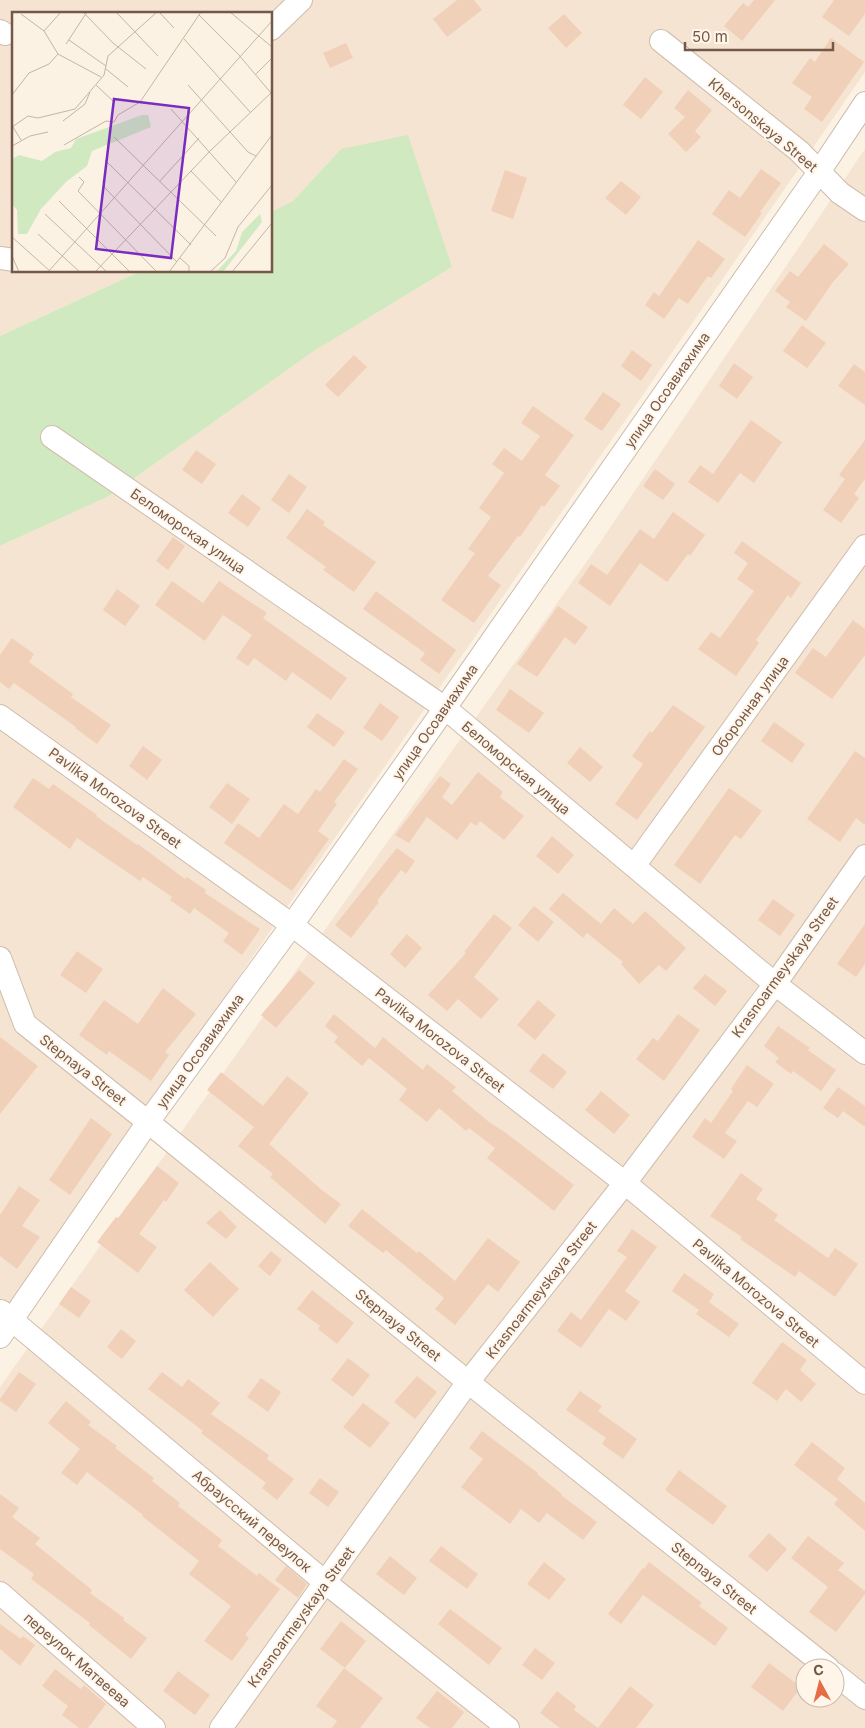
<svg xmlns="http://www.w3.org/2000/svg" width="865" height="1728" viewBox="0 0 865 1728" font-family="Inter,sans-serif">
<rect width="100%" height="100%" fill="#fcf2e3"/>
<path fill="#f4e4d1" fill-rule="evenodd" d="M0 0H865V72L629 415 0 1320V546L109 496 314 351 452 267 341 149 293 201 271 212V14H14V271H141L0 336Z
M865 149V1728H0V1387L597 547ZM805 1668H835V1698H805Z"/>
<path fill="#d1e9c1" d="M408 135 452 267 314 351 109 496 0 546V336L141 271H271V212L293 201 341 149Z"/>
<path fill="#f1d0ba" d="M457 0H474L482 10 447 37 433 19Z
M754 0H775L742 41 724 26 743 3 748 7Z
M834 0H865V14L849 36 822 17Z
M564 14 582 33 566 48 548 28Z
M831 38 864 62 822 122 804 109 812 97 792 83 810 58 815 62Z
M346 43 353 58 330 68 323 53Z
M645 77 663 92 641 119 623 105Z
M688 90 712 110 695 131 701 137 686 152 668 134 685 117 674 108Z
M761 169 781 183 760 212 762 213 745 237 712 214 729 190 740 198Z
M505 170 527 178 513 219 491 211Z
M621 181 641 197 626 215 605 198Z
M698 240 725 259 711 278 708 276 688 304 679 298 664 319 645 305 654 292 659 296Z
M824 244 849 264 833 282 806 321 786 307 790 302 775 291 790 271 798 277Z
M802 325 826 343 807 368 783 351Z
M632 350 652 365 641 381 621 366Z
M354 355 367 367 338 397 325 385Z
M734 363 753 377 737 399 719 386Z
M854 364 865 372V405L838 386Z
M603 392 621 404 602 431 584 419Z
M533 406 574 435 545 475 560 486 544 507 542 505 520 537 518 536 488 576 501 585 474 623 441 600 475 553 468 549 491 517 479 508 504 473 492 464 504 448 522 461 540 436 521 423Z
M751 420 782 442 754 483 740 473 718 503 688 482 700 465 713 474Z
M865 440V479L854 494 859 498 841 523 823 510 845 479 839 475Z
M196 450 216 464 202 484 182 470Z
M655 469 675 484 663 500 643 486Z
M289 474 307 487 289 513 271 500Z
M242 494 261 508 248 527 228 513Z
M307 509 325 522 323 525 376 562 354 592 323 570 326 567 286 538Z
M673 512 705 535 690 556 688 554 667 582 640 563 610 606 578 583 591 564 607 575 640 529 654 539Z
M173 537 185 546 168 570 156 561Z
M742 541 801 583 791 598 788 595 756 640 759 643 736 676 698 649 711 632 720 638 754 591 737 579 748 563 734 553Z
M172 581 203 603 219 581 267 613 263 618 347 678 331 700 292 672 286 681 254 658 248 666 236 658 252 635 223 615 205 641 155 605Z
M117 589 140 606 125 626 103 610Z
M376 591 456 650 439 674 420 660 425 653 363 609Z
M558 606 588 627 575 645 565 637 537 677 517 664Z
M853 620 865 629V655L832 699 795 673 813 648 826 657Z
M12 638 34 654 29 662 73 694 71 697 111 725 97 744 75 728 76 727 14 683 9 689 0 682V655Z
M510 689 544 713 529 733 496 710Z
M380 703 399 717 382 741 363 728Z
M673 705 705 727 637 820 615 804 643 764 632 756 650 731 652 733Z
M317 713 345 732 334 747 307 727Z
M774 722 805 744 792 763 761 741Z
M143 746 162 760 147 780 129 766Z
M580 747 603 767 590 782 567 763Z
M855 751 865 758V825L856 818 840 842 807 819Z
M344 759 358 769 334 802 337 804 318 831 329 839 292 891 224 843 238 823 259 838 284 804 298 814 316 789 320 792Z
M478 772 503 792 500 797 524 816 504 840 480 821 476 826 471 822 457 840 427 817 409 843 395 835 440 776 451 784 442 797 452 805Z
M33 778 49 789 53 784 97 815 96 816 137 845 138 844 185 879 187 877 206 890 205 893 260 929 242 955 223 941 229 933 194 908 190 914 170 900 172 897 143 877 140 881 77 838 70 849 13 807Z
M227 783 250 799 232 824 209 807Z
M729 788 762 811 741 839 735 835 700 884 674 865Z
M552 836 574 855 558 874 536 856Z
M397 848 415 861 406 874 401 870 377 901 379 902 351 938 335 925Z
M563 893 601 924 614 908 633 924 645 911 686 948 666 971 659 965 639 984 621 964 623 962 587 933 583 938 549 909Z
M773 899 795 915 780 936 758 920Z
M534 906 554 922 538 942 518 925Z
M494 914 512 928 474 977 499 999 481 1019 458 999 447 1011 428 995 466 953 464 952Z
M865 924V964L856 977 837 964Z
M407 934 422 948 405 968 390 954Z
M77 951 103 969 86 993 60 975Z
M299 970 315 983 276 1028 261 1015Z
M705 974 727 991 715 1006 693 988Z
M163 988 196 1014 165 1052 169 1055 151 1081 109 1051 107 1055 79 1035 104 1000 138 1024Z
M538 1000 556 1015 535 1040 517 1025Z
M334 1014 375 1048 383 1037 423 1070 427 1064 456 1087 452 1091 489 1122 506 1133 574 1185 554 1211 487 1158 495 1148 469 1128 466 1131 439 1108 427 1122 399 1100 407 1089 369 1058 362 1066 334 1042 338 1037 325 1026Z
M678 1014 700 1030 664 1081 636 1059 653 1038 658 1041Z
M778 1026 810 1048 808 1050 836 1070 821 1091 793 1071 791 1074 775 1062 779 1058 764 1046Z
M0 1037 38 1066 0 1114Z
M543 1053 567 1072 553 1089 529 1071Z
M747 1065 774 1084 757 1107 748 1101 725 1133 737 1141 724 1159 692 1137 705 1118 711 1123 733 1091 731 1089Z
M221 1072 263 1106 287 1076 309 1093 269 1144 323 1191 341 1204 325 1224 270 1177 273 1174 238 1146 254 1127 207 1090Z
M838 1087 865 1106V1127L843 1111 838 1118 823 1108Z
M601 1091 630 1115 614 1134 585 1110Z
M91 1118 112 1134 70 1195 49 1180Z
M157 1166 179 1183 166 1202 164 1200 139 1234 157 1247 138 1273 97 1242 116 1217 118 1218Z
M741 1173 763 1189 756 1199 778 1215 774 1220 828 1258 835 1248 858 1264 835 1297 799 1271 795 1277 740 1239 742 1237 710 1216Z
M19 1186 40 1200 22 1226 40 1237 17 1269 0 1256V1215Z
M362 1209 417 1253 419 1251 455 1281 488 1238 520 1262 498 1292 488 1284 455 1325 435 1309 444 1298 386 1250 383 1253 348 1226Z
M220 1210 237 1227 226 1239 206 1223Z
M632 1229 657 1247 625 1291 640 1302 626 1321 609 1309 581 1348 557 1331 571 1312 581 1320 627 1257 617 1251Z
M271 1251 282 1260 270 1276 258 1266Z
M210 1262 239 1289 213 1317 184 1290Z
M684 1273 714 1294 709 1302 739 1324 729 1337 696 1314 699 1310 672 1291Z
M71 1287 91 1301 79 1318 59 1304Z
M312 1290 354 1323 337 1344 318 1329 320 1326 297 1309Z
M121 1329 136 1341 122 1359 107 1347Z
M782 1342 807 1360 800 1370 816 1384 801 1402 786 1389 777 1401 752 1383Z
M348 1358 370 1375 353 1397 331 1380Z
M19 1372 36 1384 16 1412 0 1401V1399Z
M162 1372 182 1387 188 1379 220 1403 211 1414 269 1455 267 1459 294 1479 277 1500 262 1488 266 1483 201 1433 203 1431 148 1389Z
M417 1376 437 1392 415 1419 394 1402Z
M261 1378 281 1392 268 1412 247 1397Z
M580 1391 602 1406 598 1411 637 1439 623 1459 602 1444 606 1438 566 1410Z
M66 1401 91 1422 88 1425 117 1446 115 1448 154 1478 152 1481 180 1503 178 1506 222 1540 218 1546 257 1576 259 1573 280 1589 245 1635 249 1638 232 1661 204 1641 231 1606 189 1574 199 1561 142 1516 143 1515 87 1472 77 1485 61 1473 80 1449 48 1423Z
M363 1403 390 1423 370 1448 343 1427Z
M482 1431 538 1473 537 1474 562 1494 561 1495 597 1522 583 1540 547 1513 539 1523 521 1509 510 1524 461 1487 483 1459 469 1448Z
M812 1442 845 1468 837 1479 865 1503V1531L834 1504 838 1499 794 1465Z
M679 1470 727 1506 713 1525 665 1490Z
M320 1478 339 1492 328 1507 309 1493Z
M0 1494 19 1508 12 1517 40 1538 35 1544 92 1590 90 1593 124 1618 123 1620 147 1638 131 1659 89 1625 90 1623 31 1579 34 1574 0 1549Z
M769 1533 787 1549 767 1572 748 1556Z
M808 1536 844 1563 838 1570 865 1591V1594L836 1632 809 1612 828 1587 791 1558Z
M441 1546 478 1574 467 1589 429 1561Z
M390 1556 417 1578 404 1595 376 1574Z
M544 1562 566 1579 549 1600 527 1584Z
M649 1562 702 1603 699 1606 728 1628 715 1646 643 1595 621 1624 608 1614 643 1568 644 1569Z
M286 1566 307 1584 298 1598 275 1580Z
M450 1609 502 1648 489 1665 438 1624Z
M341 1621 366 1641 345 1668 320 1649Z
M0 1624 21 1639 23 1636 35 1645 20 1666 0 1649Z
M535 1648 555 1663 542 1680 522 1665Z
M769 1663 801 1687 783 1711 751 1687Z
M344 1668 383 1698 360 1728H332L337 1721 316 1706Z
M55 1669 81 1689 84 1685 106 1704 88 1728H79L62 1715 68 1706 42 1686Z
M178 1671 210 1695 195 1715 163 1691Z
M630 1686 654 1705 636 1728H598Z
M437 1691 464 1712 452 1728H430L416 1718Z
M557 1691 576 1706 574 1710 598 1728H560L540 1713Z"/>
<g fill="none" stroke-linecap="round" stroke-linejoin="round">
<g stroke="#cfbcac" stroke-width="24">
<path id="minor" d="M271 29 301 0
M0 31 5 34
M661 41 799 151 840 193 865 210
M0 258 14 260
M52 437 445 708 775 984 865 1053
M0 716 292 925 625 1183 865 1383
M634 866 865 546
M0 958 25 1024 148 1122 468 1382 828 1668
M1 1311 326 1583 508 1728
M0 1337 148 1122 292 925 445 708 819 172 865 103
M0 1593 154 1728
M835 1674 865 1698
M221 1728 468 1382 625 1183 775 984 865 856"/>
</g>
<use href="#minor" stroke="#fff" stroke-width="22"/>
</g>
<g text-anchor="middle" stroke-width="4" stroke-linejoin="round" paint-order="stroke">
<g font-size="14" fill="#745849" stroke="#fff6e9">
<text transform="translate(763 125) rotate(40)" y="5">Khersonskaya Street</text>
<text transform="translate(667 390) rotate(-55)" y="5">улица Осоавиахима</text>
<text transform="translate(188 531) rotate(35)" y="5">Беломорская улица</text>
<text transform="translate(750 706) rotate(-54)" y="5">Оборонная улица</text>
<text transform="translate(435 722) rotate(-55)" y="5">улица Осоавиахима</text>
<text transform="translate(516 768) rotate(40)" y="5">Беломорская улица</text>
<text transform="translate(115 798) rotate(36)" y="5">Pavlika Morozova Street</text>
<text transform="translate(785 967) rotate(-54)" y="5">Krasnoarmeyskaya Street</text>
<text transform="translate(440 1040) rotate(38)" y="5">Pavlika Morozova Street</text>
<text transform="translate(200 1051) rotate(-54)" y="5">улица Осоавиахима</text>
<text transform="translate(83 1070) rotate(38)" y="5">Stepnaya Street</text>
<text transform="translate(541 1290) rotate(-52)" y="5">Krasnoarmeyskaya Street</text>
<text transform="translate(756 1293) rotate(40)" y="5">Pavlika Morozova Street</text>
<text transform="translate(398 1325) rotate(39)" y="5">Stepnaya Street</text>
<text transform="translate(252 1521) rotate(40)" y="5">Абраусский переулок</text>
<text transform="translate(714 1578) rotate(39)" y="5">Stepnaya Street</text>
<text transform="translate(301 1617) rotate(-54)" y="5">Krasnoarmeyskaya Street</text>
<text transform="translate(77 1660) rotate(41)" y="5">переулок Матвеева</text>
</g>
</g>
<g transform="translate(12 12)">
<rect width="260" height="260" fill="#fcf2e3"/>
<path d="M130 103H136L139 115 80 139 75 154 54 170 29 197 15 222H6L5 198 0 192V147L7 143 30 149 43 140 59 136 64 127ZM248 202 250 210 211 260H204L224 239 230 220Z" fill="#d1e9c1"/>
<path fill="none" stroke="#c6b4a5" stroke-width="1" d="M71 0 101 31 134 57M104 0 146 44M147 0 162 16M218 0 260 35M9 2 32 19 46 42 89 65M187 3 226 42 259 81M32 19 49 0M172 27 239 101M57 28 94 54M54 32 75 0M94 57 116 75M243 63 260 46M84 73 102 90M176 73 236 140 244 144M0 83 17 61 37 52 46 42M159 97 224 170M51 109 73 92 78 80M0 115 16 104 26 106 63 97 92 63 96 44 145 0M1 115 9 128M102 125 204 224M52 133 94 109 102 110 106 103 128 90 189 0M0 134 18 124 36 120M93 148 179 233M179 159 209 190M67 165 72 170 66 179 145 260M91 168 93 176 165 250M148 169 187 126M47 189 118 260M33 202 95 260M26 222 68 260M0 225 39 260M0 244 7 260M168 246 177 254V260M36 260 260 9M83 260 198 139 260 80M157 260 260 123M198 260 213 246 226 215 260 173M220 260 260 211"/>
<path fill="#7b2cbf" fill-opacity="0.15" stroke="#7b2cbf" stroke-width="2.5" d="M102 87 177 96 159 246 84 237Z"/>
<rect width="260" height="260" fill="none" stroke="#745849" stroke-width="2.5"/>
</g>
<g transform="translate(820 1683) rotate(353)"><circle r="24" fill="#fff6e9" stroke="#c7b7a9"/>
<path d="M0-4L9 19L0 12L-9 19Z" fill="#e66c48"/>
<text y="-8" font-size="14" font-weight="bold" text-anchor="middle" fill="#745849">С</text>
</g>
<path d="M685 42v8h148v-8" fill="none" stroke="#745849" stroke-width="2.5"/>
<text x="692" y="42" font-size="15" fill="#745849" stroke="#fff6e9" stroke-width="4" paint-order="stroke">50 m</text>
</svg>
